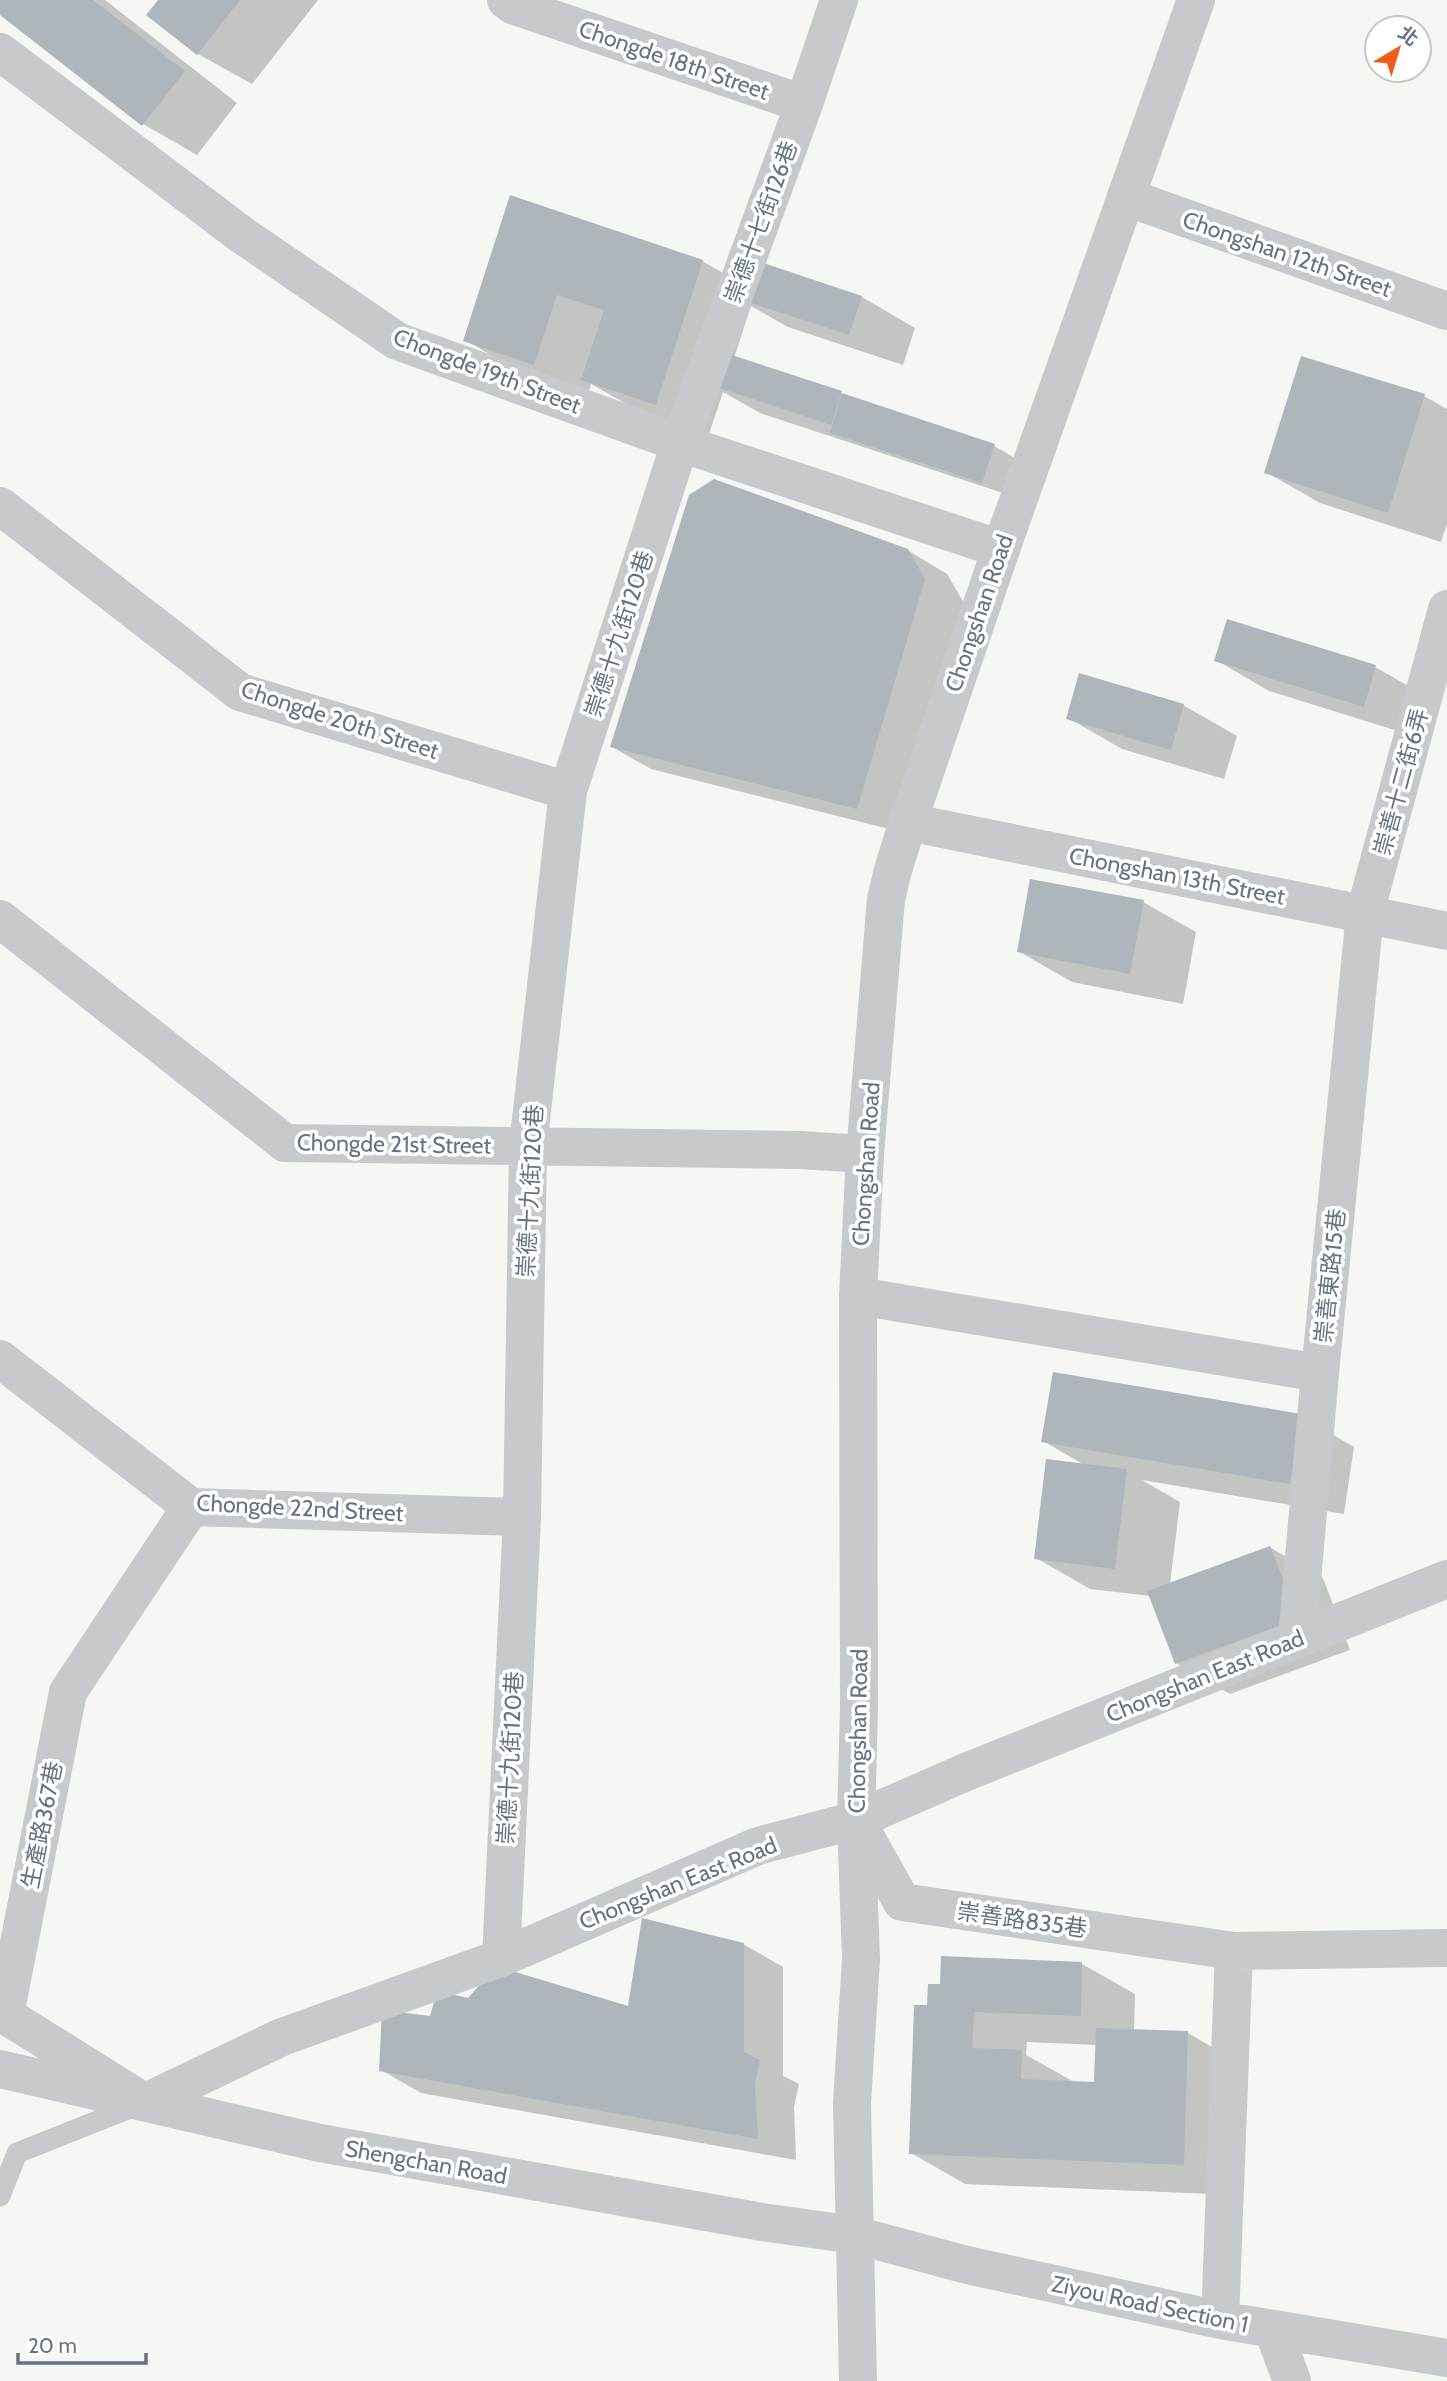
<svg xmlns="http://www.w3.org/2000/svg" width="1447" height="2381" viewBox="0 0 1447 2381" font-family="Cabin,'Noto Sans TC',sans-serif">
<rect width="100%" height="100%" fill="#f6f7f3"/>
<path fill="#0003" fill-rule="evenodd" d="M0 0H105L237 103 197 155 143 124 0 12Z
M160 0H318L252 84 198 54 149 15Z
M511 198 702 261 739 282 747 259 862 297 915 328 903 365 788 327 751 306 734 358 994 446 1015 458 1003 493 760 413 723 392 709 434 637 410 591 384 588 394 518 371 465 340Z
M1424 396 1447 409V524L1441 542 1320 503 1266 472Z
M907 550 947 574 964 603 897 831 651 769 612 747Z
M1216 660 1375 667 1428 697 1417 737 1269 691Z
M1183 705 1237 736 1224 779 1122 749 1068 718Z
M1143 902 1196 932 1183 1004 1072 982 1018 951Z
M1301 1416 1354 1447 1344 1514 1142 1480 1180 1502 1170 1584 1269 1547 1323 1578 1350 1650 1230 1694 1176 1663 1151 1596 1090 1589 1036 1558 1086 1466 1043 1441Z
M743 1944 783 1967V2076L799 2084 794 2107 796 2160 421 2093 381 2070 432 2018 469 2000 629 2008Z
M1082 1964 1135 1994 1134 2031 1188 2033 1241 2064 1237 2195 965 2184 911 2153 929 2007 942 1986ZM1027 2042 1097 2045 1096 2084 1076 2083 1026 2055Z"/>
<path fill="#aeb5bb" d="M0 0H93L185 71 142 126 0 15Z
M158 0H240L197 55 146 15Z
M510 195 703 260 656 405 581 380 604 310 557 295 534 365 463 341Z
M746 257 862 296 849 335 733 297Z
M716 350 842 391 831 425 704 383Z
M1301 356 1425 394 1388 513 1264 473Z
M842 393 995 444 982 483 830 433Z
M714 479 908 549 925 579 857 809 610 747 689 495Z
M1227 619 1376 665 1364 707 1214 661Z
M1079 673 1184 704 1171 750 1066 719Z
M1030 879 1144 900 1130 974 1017 952Z
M1053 1372 1301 1414 1290 1484 1041 1442Z
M1046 1459 1127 1469 1115 1569 1034 1559Z
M1270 1546 1298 1619 1175 1664 1147 1591Z
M642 1918 744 1943V2052L760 2060 755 2084 758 2139 379 2071 382 2010 430 2016 437 1991 468 1998 496 1966 628 2006Z
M941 1956 1082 1962 1081 2016 974 2012 972 2048 1022 2050 1021 2079 1094 2082 1096 2028 1188 2031 1184 2165 909 2154 914 2005H927L928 1984H940Z"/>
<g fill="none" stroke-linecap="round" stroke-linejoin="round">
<path stroke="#c6cacd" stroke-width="21" d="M0 2196 17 2153 140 2104"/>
<path stroke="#c6cacd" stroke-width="38" d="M506 0 512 5 804 104
M0 52 242 235 397 341 680 443 1001 549
M1126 197 1447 311
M0 506 240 692 568 791
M908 822 1447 931
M0 919 285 1143 799 1150 865 1154
M858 1296 1320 1373
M0 1359 191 1507 522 1517
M1297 1639 1320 1373 1365 913 1447 609
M856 1820 902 1902 1234 1951 1447 1948
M501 1958 522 1517 528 1146 568 791 680 443 804 104 839 0
M141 2100 5 2015 68 1692 191 1507
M855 2235 967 2265 1220 2320 1447 2358
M1220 2320 1234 1951
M1273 2330 1292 2381"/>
<path stroke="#c6cacd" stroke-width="38" d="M0 2069 320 2143 762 2222 855 2235
M146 2102 282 2037 501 1958 758 1846 856 1820 966 1772 1447 1579
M858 2381 852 2103 861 1959 856 1820 859 1707 858 1296 865 1154 886 899 893 870 908 822 1001 549 1196 0"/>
</g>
<g text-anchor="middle" stroke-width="7" stroke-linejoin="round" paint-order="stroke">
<g font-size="23" fill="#647486" stroke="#fff">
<text transform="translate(674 60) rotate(19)" y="8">Chongde 18th Street</text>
<text transform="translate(761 222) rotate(-70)" y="8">崇德十七街126巷</text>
<text transform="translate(1287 254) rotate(19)" y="8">Chongshan 12th Street</text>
<text transform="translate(487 371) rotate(21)" y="8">Chongde 19th Street</text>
<text transform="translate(979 613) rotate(-71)" y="8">Chongshan Road</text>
<text transform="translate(619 634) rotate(-72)" y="8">崇德十九街120巷</text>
<text transform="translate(340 720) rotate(18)" y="8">Chongde 20th Street</text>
<text transform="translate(1401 782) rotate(-75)" y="8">崇善十二街6弄</text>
<text transform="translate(1177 876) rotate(11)" y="8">Chongshan 13th Street</text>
<text transform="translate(394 1144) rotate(1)" y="8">Chongde 21st Street</text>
<text transform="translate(866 1164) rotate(-86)" y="8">Chongshan Road</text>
<text transform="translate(530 1191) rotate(-87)" y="8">崇德十九街120巷</text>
<text transform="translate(1330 1276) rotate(-84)" y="8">崇善東路15巷</text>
<text transform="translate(300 1508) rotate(3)" y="8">Chongde 22nd Street</text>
<text transform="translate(1205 1676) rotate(-22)" y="8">Chongshan East Road</text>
<text transform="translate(858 1731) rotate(-89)" y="8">Chongshan Road</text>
<text transform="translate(510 1758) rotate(-87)" y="8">崇德十九街120巷</text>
<text transform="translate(42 1825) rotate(-79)" y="8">生產路367巷</text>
<text transform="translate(678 1883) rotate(-22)" y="8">Chongshan East Road</text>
<text transform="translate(1022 1920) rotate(8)" y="8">崇善路835巷</text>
<text transform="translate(426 2162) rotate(10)" y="8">Shengchan Road</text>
<text transform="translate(1150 2304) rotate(12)" y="8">Ziyou Road Section 1</text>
</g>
</g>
<g transform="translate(1398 49) rotate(38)"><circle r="33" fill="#ffffff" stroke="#c1c7cf" stroke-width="2"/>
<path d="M0-5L12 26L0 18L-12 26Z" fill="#ef5c1b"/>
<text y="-10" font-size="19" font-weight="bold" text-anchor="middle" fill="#647486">北</text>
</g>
<path d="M18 2353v10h128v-10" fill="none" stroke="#647486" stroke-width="3.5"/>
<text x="28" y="2353" font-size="21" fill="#647486" stroke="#ffffff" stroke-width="5" paint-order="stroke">20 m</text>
</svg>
